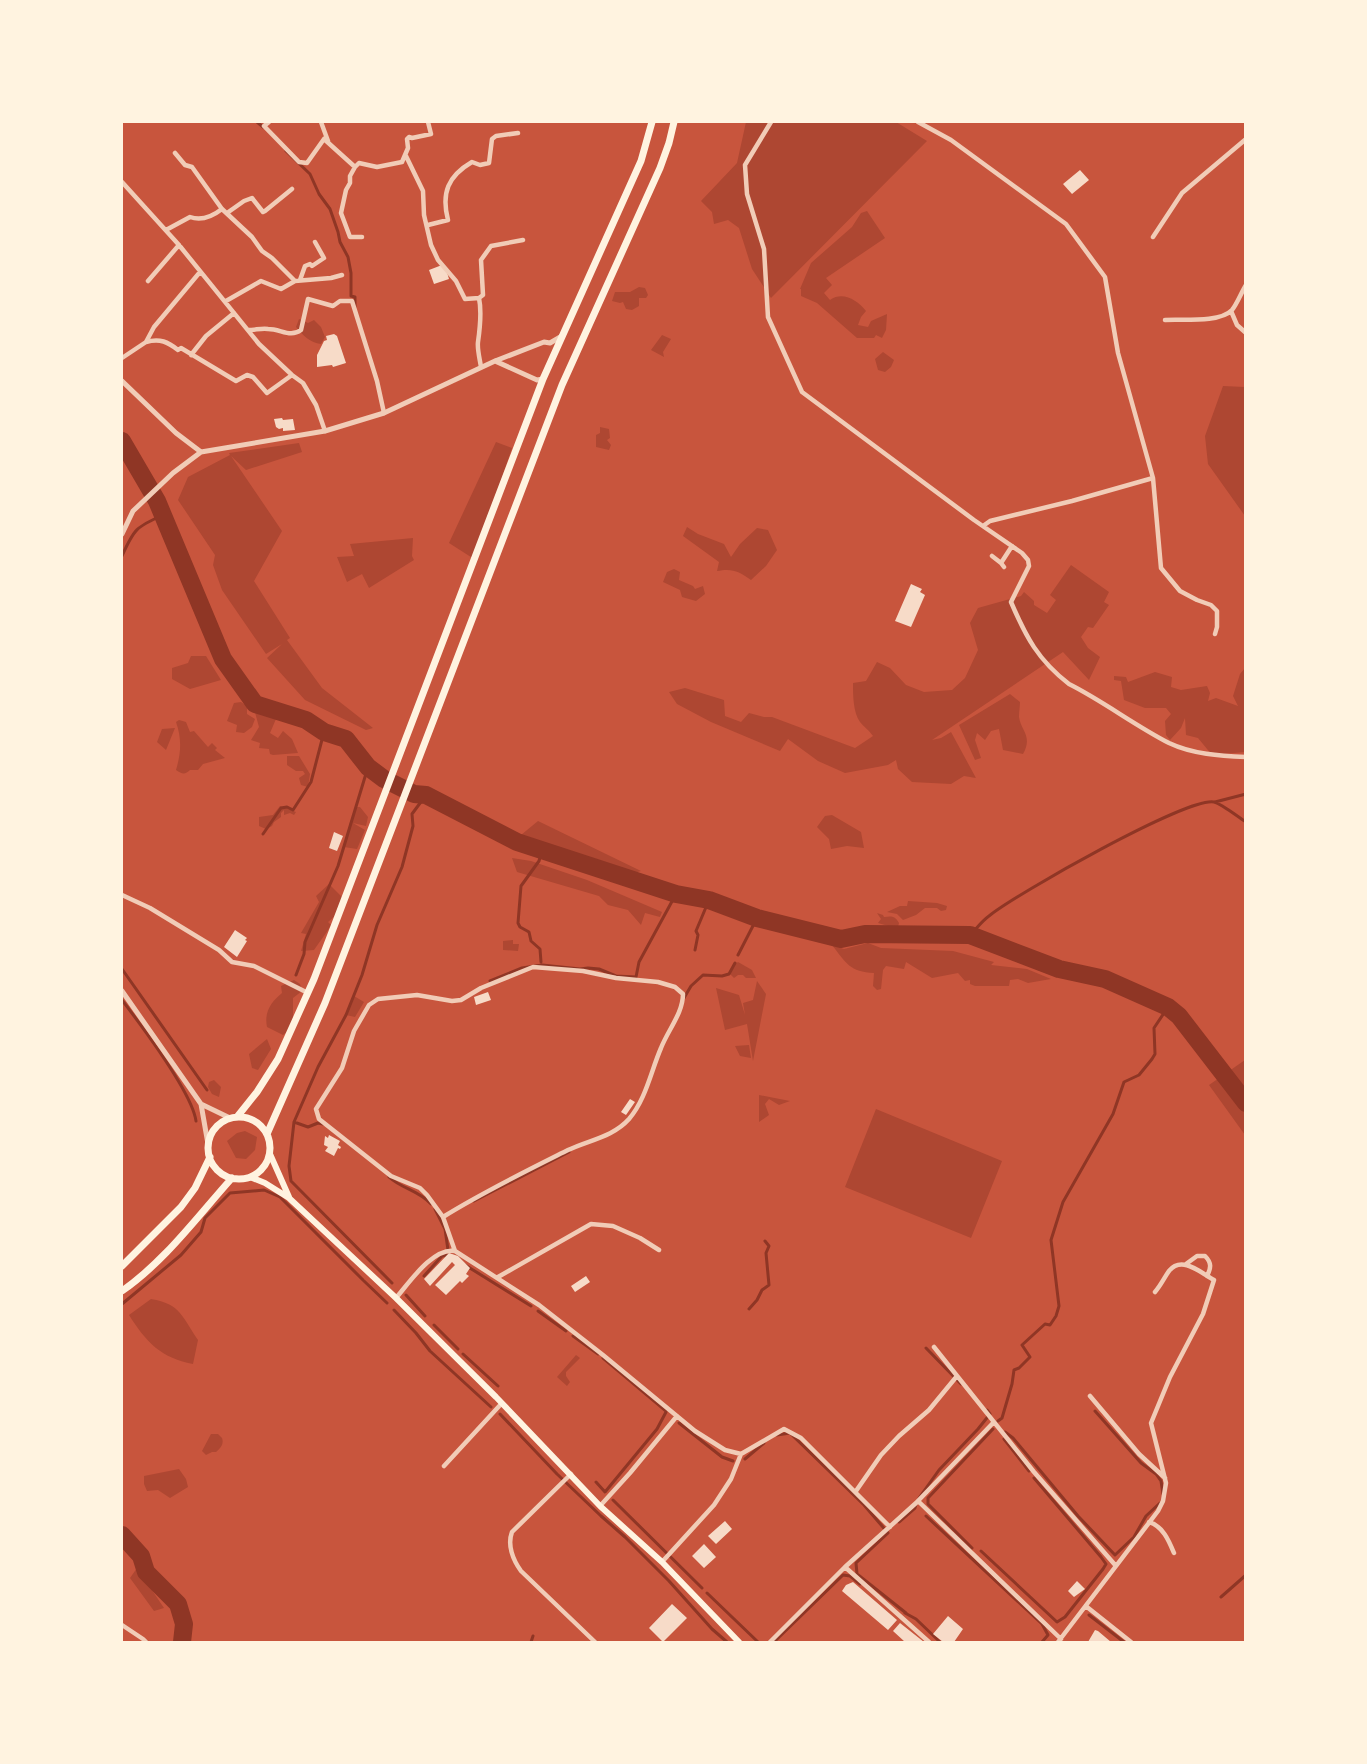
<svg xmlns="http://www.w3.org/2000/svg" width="1367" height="1764" viewBox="0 0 1367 1764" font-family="Lato,sans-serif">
<rect width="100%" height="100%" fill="#c8553d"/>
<path fill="#ae4732" d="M746 122H896L927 141 771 298 752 269 739 228 728 220 714 224 712 212 701 201 737 163Z
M867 211 885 238 826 278 832 285 824 293 830 300C843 291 857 300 866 311L861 317 858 325 868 327 871 321 887 314 886 330 882 338 876 335 874 338H857L817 303 801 296V289H800L811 263 852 227 861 213Z
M639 287 645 288 648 295 646 298H639V306L632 310 626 309 623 302 620 303 612 301 615 292H630Z
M299 319 308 323 314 320 321 327 325 337 321 344C310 343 303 335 296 327Z
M662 335 671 339 663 352 664 357 651 350Z
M883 352 894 360 891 367 885 372 878 370 875 359Z
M1223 386 1245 387V516L1208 464 1205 436Z
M600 427 609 429 610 438 607 440 611 445 609 450 596 447V435L600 433Z
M496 442 512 448 474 559 449 543Z
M299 443 302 452 246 470 231 456 282 531 254 581 290 638 287 640 322 688 373 728 366 730 305 700 267 658 282 644 266 654 222 590 213 565 215 555 178 500 188 477 230 455 229 453Z
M687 527 698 534 724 544 731 557 740 544 757 528 768 530 777 550 766 566 751 580C739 571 732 568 717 571L719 562 683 536Z
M413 538 412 556 414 560 369 588 362 574 347 582 337 557 354 556 350 544Z
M1071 565 1109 592 1104 602 1109 605 1093 628 1088 627 1081 637 1088 648 1100 657 1089 680 1063 652 932 740 941 738 951 732 976 778 964 776 951 784 912 782 898 769 896 760 888 765 845 773 818 761 788 739 780 751 711 722 677 704 669 692 685 688 724 700 725 716 741 722 749 713 764 717H772L855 748 873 736C869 730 864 727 860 722 853 712 853 695 853 683L866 681 877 662 890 668 906 685 924 692 952 690 965 678 978 650 970 623 978 608 1021 596 1024 592 1034 601V605L1047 613 1056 600 1050 595Z
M674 569 680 572 679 580 693 586 695 589 703 586 705 594 696 601 682 597 680 590 663 582 667 572Z
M191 656H206L221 680 190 689 172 679V668L188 663Z
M1245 668V752L1212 755 1198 738 1186 735 1185 718 1181 728 1170 740 1166 735 1165 721 1171 714 1166 708H1145L1124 700 1121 681 1114 680V676L1126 677 1128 682 1155 672 1172 677 1171 687 1181 690 1207 686 1210 693 1208 701 1216 698 1238 706 1233 696 1240 674Z
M1010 694 1020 702C1020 706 1019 712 1019 717 1021 731 1033 736 1023 754L1003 750 999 729 991 731 985 740 977 733 975 740 981 758 975 760 959 725Z
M241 702 247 706V714L255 719 252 727 244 733 236 732 237 725 227 721 234 703Z
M253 705 276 719 270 733 278 738 283 731 292 739 298 753 273 755 270 754 269 749 259 748 260 743 251 740 259 727Z
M179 720 186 722 190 732 194 731 208 747 212 743 217 748 215 750 225 758 203 764 198 770H190C185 775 182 774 176 770 181 753 182 739 176 722Z
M175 728 166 750 157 742 162 729Z
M287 756H299L310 774 308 787 301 785 299 778 305 774 303 771H296L287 765Z
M280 806 296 812 294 815 290 813 284 815V810L281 813V817L274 822 272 826 266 829 259 826V817L273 815Z
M356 807H360L368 817 366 826 353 823 365 830 357 849 344 847 350 822Z
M832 815 861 832 864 848 847 846 831 849 829 839 817 827 825 816Z
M538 821 641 871 627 875 552 861 521 835Z
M512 858 531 861 587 880 662 912 660 917 645 913 641 925 628 910 608 905 599 896 517 872Z
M329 884 342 897 335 916 328 922 331 925C326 934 320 941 314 950L301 951 306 934 301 933 319 902 316 896Z
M908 901 937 903 947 906 946 910 941 911 937 908H925L916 915 903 920 897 914 887 912 900 906H907Z
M877 913 883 915 884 917C892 916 895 916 899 923L898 927H892L878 923 881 919Z
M513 940V944H519L518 951 503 950V941Z
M868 943 881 948 953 951 994 962 991 965 1027 969 1051 979 1028 983 1018 979 1010 980 1009 986H975L970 984V980L965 981 958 973 932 978 906 962 904 969 886 966 883 970 881 989 877 990 873 986 874 973C850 972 846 963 832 945L844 949Z
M738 962 752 970 756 978H746L743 975H738L734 978 730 974 734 965Z
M294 980 300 984 302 991 293 998V1027L283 1035 267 1027C264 1012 271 1002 282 993L281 986Z
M757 981 766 994 753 1061 747 1024 725 1030 716 988 739 995 745 1015 743 1003 753 1000Z
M354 996 364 1002 355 1017 346 1015Z
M267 1039 271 1049 258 1070 252 1068 249 1054Z
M749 1045 751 1058 740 1056 735 1046Z
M1245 1060V1135L1209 1085Z
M214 1080 221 1087 219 1097 212 1094 208 1087 209 1082Z
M759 1095 790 1101 779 1105 769 1099 765 1104 769 1115 759 1122Z
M876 1109 1002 1161 971 1238 845 1187Z
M245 1131 257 1137 255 1150 246 1159 236 1158 227 1141 237 1133Z
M151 1299C181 1304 182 1317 198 1340L193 1364C161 1358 146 1342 129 1315Z
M576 1355 580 1358 566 1372V1376L570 1382 567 1386 557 1377Z
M211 1434H218L222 1438C224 1444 221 1448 216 1452H212L206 1455 202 1451Z
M179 1469 186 1479 188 1487 170 1498 158 1490 147 1491 144 1484V1476Z
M137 1568 164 1608 154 1611 130 1578Z"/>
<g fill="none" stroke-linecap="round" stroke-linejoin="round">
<path stroke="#8f3625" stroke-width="3" d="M257 122 263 127
M286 151 310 174 319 194 330 209 338 232 340 242 348 257 351 273V296L355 297V307
M122 556C134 529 136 527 163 515
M1215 802 1246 794
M263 834 281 808 287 807 293 810 311 782 324 732
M970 935C976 929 982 921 989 916 1016 894 1187 797 1214 802 1222 804 1238 817 1246 822
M695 950 698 935 696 931 709 900
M738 955 757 918
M541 962 540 949 531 941 529 932 520 927 518 923 521 886 539 861 542 850
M122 969 207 1090
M296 975 304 954 305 942 338 866 368 767
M490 981 522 968 542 965 580 969 588 968 599 969 616 976 636 977 639 962 676 894
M684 998 691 986 703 975 722 976 729 974 735 963
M122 1000C141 1025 192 1092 196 1121
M294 1122 308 1127 318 1123 323 1124
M389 1177C402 1189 418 1190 431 1204
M474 1201 569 1152
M435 1209 445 1229 448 1250
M465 1265 531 1306
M424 1276 442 1256 449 1255
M364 1281 387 1303
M392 1283 291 1181 289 1166 294 1122 318 1067 346 1015 362 975 377 925 402 867 413 826 412 814 426 795
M406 1295 425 1316
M122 1304 181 1255 201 1232 205 1218 230 1193 264 1190 280 1197 363 1280
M749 1309 757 1300 762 1290 769 1285 766 1253 769 1246 765 1241
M394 1310 416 1333 430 1351 491 1407
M538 1311 566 1331
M434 1325 458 1349
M573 1336 598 1354
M926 1348 961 1384
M463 1354 498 1386
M603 1358 666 1411
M1095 1411 1141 1463 1156 1474 1161 1481 1163 1494
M500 1414 557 1474 601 1516 625 1537 669 1581 712 1629 727 1642
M998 1421 1002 1418 1012 1384 1014 1370 1019 1368 1030 1357 1022 1345 1045 1324 1050 1325 1056 1316 1059 1306 1051 1240 1063 1202 1113 1114 1124 1082 1139 1075 1152 1059 1155 1054 1154 1028 1168 1007
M679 1423 722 1457 733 1461
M1005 1432 1013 1438 1078 1516 1115 1555 1134 1537 1146 1516 1160 1503
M777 1435 790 1433 864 1505 888 1533 856 1563 857 1574 906 1613
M1004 1439 1029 1471
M745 1459 764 1443
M596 1482 605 1492 657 1429 666 1412
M919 1498 939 1470 978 1429 990 1414 987 1410
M613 1500 702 1588
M926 1516 1042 1624 1048 1635 1042 1642
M899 1522 915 1508 916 1504
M972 1548 928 1504V1498L993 1429
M981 1551 1057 1622 1065 1617 1103 1569 1106 1564 1101 1557 1034 1478
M707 1593 758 1642
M1221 1597 1246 1575
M905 1613 916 1619 940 1642
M1089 1615 1124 1642
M531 1642 533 1636
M774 1642 843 1575 850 1576 860 1584"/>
<path stroke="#8f3625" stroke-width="18" d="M122 441 157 501 223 659 255 704 306 720 324 732 346 739 368 767 384 779 414 794 426 795 517 842 676 894 709 900 757 918 841 939 865 934 970 935 1059 969 1105 979 1168 1007 1179 1016 1246 1103
M122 1535 141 1556 146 1572 178 1604 184 1624 182 1642"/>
</g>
<path fill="#f7dbc8" d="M1080 170 1089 180 1072 194 1063 184Z
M442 265 446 269 449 279 434 284 429 270Z
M334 334 337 336 346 363 333 367 332 365 317 367V355L324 341 327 340 326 336Z
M282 418 283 420 293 419 295 430 283 431V428L279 429 276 427 274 419Z
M911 584 922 589 920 592 925 595 911 627 895 621Z
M334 832 343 836 337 851 329 848Z
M235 930 247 938 245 940 247 941 237 957 224 947Z
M488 992 491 1000 476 1005 474 997Z
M630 1099 635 1102 626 1115 621 1112Z
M329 1135 340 1141 338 1145 341 1147 340 1149 338 1148 334 1156 325 1151 328 1147 324 1145 325 1136 328 1138Z
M449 1253 458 1256 470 1268 466 1274 469 1276 462 1283 460 1281 446 1295 435 1285 455 1265 452 1262 430 1286 424 1279Z
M586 1276 590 1282 575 1292 571 1286Z
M725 1521 732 1529 716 1544 708 1536Z
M704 1544 716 1557 704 1568 692 1556Z
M1077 1581 1085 1589 1074 1597 1068 1591Z
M853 1582 897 1620 888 1630 842 1591 846 1585Z
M672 1604 687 1618 663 1642 649 1628Z
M948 1616 963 1629 954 1642H943L933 1634Z
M900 1623 924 1642H905L893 1631Z
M1095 1630 1098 1631 1111 1642H1088Z"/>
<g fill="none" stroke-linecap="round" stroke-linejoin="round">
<path stroke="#f1ccb7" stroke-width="4.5" d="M269 122 264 126 299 162 307 163 324 139 355 167 359 163 377 167 402 162 408 148 407 139 409 137 412 138 431 134 428 122
M321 122 328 141
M771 122 745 165 747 194 764 249 768 317 802 392 974 520 1022 553 1028 560 1029 566 1011 602C1026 637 1038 660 1069 684 1103 701 1134 725 1169 743 1192 754 1220 756 1246 757
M918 122 951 140 1066 224 1105 277 1118 353 1153 478 1161 568 1180 591 1197 600 1211 605 1217 611V627L1215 634
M175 153 185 165 192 167 222 209 252 237 262 251 272 258 295 281 331 278 342 275
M406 156 423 191 424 215 431 245 438 260 456 281 465 299 479 298
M355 167 350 176V183L346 190 341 213 350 237H362
M122 182 179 245 259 344 292 375 303 383 316 405 325 431
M227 213 244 201 252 198 263 212 265 211 292 189
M428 225 448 220C441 193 448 176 472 162L480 165 489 163 492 139 496 136 518 133
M166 230 190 217C201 221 213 216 222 209
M1153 237 1182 193 1246 139
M300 280 305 266 310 264 312 266 324 258 315 242
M148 281 179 245
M226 301 261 281 281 289 295 281
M1231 311 1237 325 1246 333
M1165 320C1182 319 1220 323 1232 310 1237 304 1241 293 1246 285
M248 330C255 330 262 328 268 329 281 329 290 338 301 330L308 299 333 306 340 301H352L377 381 384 413
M146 342C160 338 168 342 178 350L181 348 236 381 247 375 253 377 267 393 292 375
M191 355 206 336 234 313
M122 358 146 342 154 327 200 272
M481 367C480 360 477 349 478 342 480 328 482 312 479 298L483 295 481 260 491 246 523 240
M983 526 990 521 1072 501 1153 478
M992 556 1001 563
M1004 567 1001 563 1012 546
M122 895 150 908 219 950 232 962 254 966 308 993
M443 1217C483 1192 526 1171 568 1150 589 1140 613 1137 629 1119 646 1099 651 1071 661 1048 668 1030 683 1013 683 994L675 987 658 982 616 978 583 971 533 967 481 988 461 1000 452 1001 417 995 378 999 369 1005 354 1031 342 1068 316 1109 319 1119 391 1176 420 1188 427 1195 443 1217 455 1251
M1186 1264 1197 1256H1205C1212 1263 1211 1268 1207 1276
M498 1277 591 1224 613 1226 640 1238 659 1250
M396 1298C409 1283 433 1247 455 1251L539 1305 603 1355 695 1431 725 1450 741 1454 784 1429 801 1438 890 1527
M934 1347 1034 1472 1116 1566
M1090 1396 1139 1454 1165 1478
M444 1466 502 1403
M571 1474 512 1532C507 1545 513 1560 521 1571L595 1642
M856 1491 881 1455 899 1436 929 1410 957 1376
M918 1501 1061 1639
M600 1506 630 1473 677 1416
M1149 1522C1163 1526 1169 1541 1174 1553
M662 1562 714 1505 731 1479 741 1454
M845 1567 929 1642
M1087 1607 1131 1642
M122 1625 143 1639 146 1642
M770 1642 845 1567 916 1503 993 1423
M1058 1642 1158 1511 1163 1501 1166 1483 1151 1423 1170 1377 1203 1314 1214 1280C1201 1273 1182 1255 1169 1271 1164 1278 1161 1285 1155 1292"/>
<path stroke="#f1ccb7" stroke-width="5" d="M495 361 537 380 543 379
M122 381 176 433 201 452
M122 534 133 511 173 473 201 452 325 431 384 413 495 361 544 342 550 343 562 336
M122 991 201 1104 208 1144
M201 1104 230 1118"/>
<path stroke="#fff3e0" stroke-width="6" d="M270 1154 289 1197
M250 1177 265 1183 289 1198 396 1298 496 1397 600 1506 662 1562 739 1642"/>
<path stroke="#fff3e0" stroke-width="7" d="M237 1117 257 1092 278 1059 314 979 543 379 641 161 652 122
M208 1148a31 31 0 1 1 62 0a31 31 0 1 1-62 0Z
M267 1134 325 1003 562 385 660 168 669 143 674 122
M122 1266 181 1207 195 1188 210 1157
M122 1291C165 1261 197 1217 232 1178"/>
</g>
<rect width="1367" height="1764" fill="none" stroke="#fff3e0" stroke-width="246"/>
</svg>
